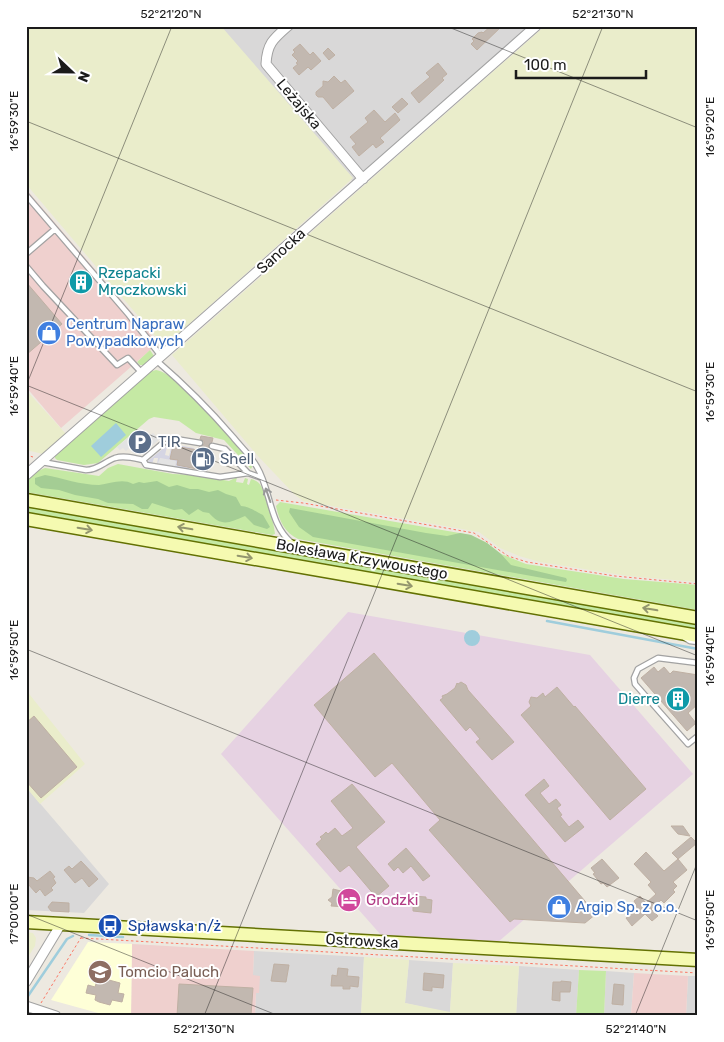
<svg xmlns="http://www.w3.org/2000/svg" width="724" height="1042" viewBox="0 0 724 1042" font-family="Rubik,sans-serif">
<rect width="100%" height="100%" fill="#ede9e0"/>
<path fill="#d9d8d8" d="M220 26H544L359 189Z
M26 787 109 884 84 913 26 910Z
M254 951 364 957 361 1016H255L256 993H259L253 975Z
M409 960 453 963 450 1013 405 1003Z
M519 966 579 970 576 1016H516Z
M606 971 634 973 631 1016H604Z
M688 976H698V1016H686Z"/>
<path fill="#efd0ce" d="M26 189 152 336 156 345 61 428 26 387Z
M132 944 254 951 253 975 260 976 259 993H256L255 1016H131Z
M634 973 688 976 686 1016H631Z"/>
<path fill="#e6d2e2" d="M348 612 590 655 693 774 498 942 381 935 221 754Z"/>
<path fill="#feffd7" d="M88 942 132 944 131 1016H109L51 1000Z"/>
<path fill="#eaedcb" d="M26 26H221L353 178 169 342 161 343 26 184Z
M545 26H698V582L628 576 540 562 519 556 500 548 479 532 303 501 294 494 257 455 172 355Z
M26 390 66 434 43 454 26 450Z
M26 690 85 764 40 804 26 787Z
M26 932 33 933 36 938 35 946 26 960Z
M364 957 409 960 405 1003 450 1012 453 963 519 966 516 1016H361Z"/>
<path fill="#c5e9a4" d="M150 350 154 356 145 365H140L137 362Z
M156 370C179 373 235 444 252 464V467L251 469 224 440 196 433 179 421 154 417 149 419 98 463 84 465 57 460 55 458V454L149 372Z
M118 464 173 474 196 475 229 481 237 477 236 482 243 483 245 478 248 479 247 484 249 485 251 479C255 480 259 482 261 486 266 495 274 523 275 534L272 535 26 492V480L38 471 45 468 99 476 108 468Z
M280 502 471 535 487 543 501 554 526 564 624 579 698 585V610L298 539C284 532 279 520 276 506Z
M26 505 698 623V631L26 514Z
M579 970 606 971 604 1016H576Z"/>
<path fill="#a4cd94" d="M45 475C62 478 81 485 99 485 110 484 122 478 133 484L139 482 144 483 157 481 169 487 177 485 190 489H198L209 492 218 490 226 494 236 497 241 506C251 507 254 511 263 515L270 527 267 529 254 525 245 516C229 523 221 527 209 513L203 512 198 509 189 515 182 509 174 510 152 503 148 509H142L133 504 108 503 98 499 75 495 59 490 41 488 35 484V478Z
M290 508 426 533 447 536 460 533 471 535 487 543 501 554 511 565 566 578 567 580 566 582 537 577 313 537 299 527 289 512Z"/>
<path fill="#e3e3e3" d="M136 431 138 434 141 431 144 434 147 432 150 435 153 433 156 436 159 433 162 437 144 453 141 450 138 452 135 449 132 452 129 448 126 451 123 448 120 450 117 447Z
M159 458 176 461 175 468 157 465Z"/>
<path fill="#d5d5e3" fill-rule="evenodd" d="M172 444 194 448 189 469 175 468 176 461 160 458 157 465 158 458H154L152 464 147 462 165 447H167L165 455 169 456ZM173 446 191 449 177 465 178 460 170 459Z"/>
<path fill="#9fcddc" d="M116 423 126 435 101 457 91 446Z
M464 638a8 8 0 1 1 16 0a8 8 0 1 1-16 0Z"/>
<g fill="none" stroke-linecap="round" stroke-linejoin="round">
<path stroke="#9fcddc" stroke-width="2.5" d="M547 621 698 649
M89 935 123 937
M28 996 67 939 73 936"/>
</g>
<path fill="#c2b8b0" stroke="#bfb0a3" d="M491 26H502L477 50 471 44 474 41 472 39 478 33 482 32 483 33Z
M300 44 310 55 313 52 321 61 311 70 308 67 299 75 293 68 298 64 296 63 298 61 292 55 295 52 293 50Z
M328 48 335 55 329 60 323 53Z
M438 63 447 74 442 78 444 80 419 103 411 93 430 77 426 73Z
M334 76 341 83 345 80 354 91 333 109 323 97H318L316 95V92L323 86V81L328 82Z
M402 98 408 104 398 113 392 107Z
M374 110 385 122 395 113 400 120 380 138 384 142 376 148 373 144 359 156 352 147 356 144 350 137 368 122 365 118Z
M84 272 92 281 78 293 70 284Z
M26 282 62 324 26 355Z
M201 436 213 438 212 442 208 446 211 450 207 471 177 465 178 460 170 459 173 446 198 450 199 447 204 444V441L200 439Z
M374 653 596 914 585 923 514 919 510 922 429 830 440 820 392 763 375 777 314 705Z
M654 667 658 672 664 667 670 674 673 671 698 675V704L688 713 696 723 687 731 641 678Z
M461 682 466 685 468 690 514 742 492 760 476 742 480 739 470 727 466 731 440 700 443 698 442 696 447 694 455 688 457 683 458 684Z
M557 687 574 707 575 706 646 789 610 820 521 715 531 706 529 702 531 697 537 698 543 693 545 697Z
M34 716 77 767 41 798 26 781V723Z
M544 779 549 786 540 793 549 804 556 799 561 805 557 808 562 815 560 816 569 827 578 820 584 827 565 842 525 795Z
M352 784 385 822 356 847 389 886 376 897 349 865 340 872 316 844 322 839 320 837 323 835 326 832 328 834 335 828 342 836 353 828 331 801Z
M671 826H683L690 836 678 834Z
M691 837 697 843 678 859 672 853Z
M406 848 430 876 423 881 411 866 403 873 398 867 394 871 388 864Z
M646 852 664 871 678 859 687 870 673 882 677 886 673 890 675 892 664 903 661 900 651 909 658 916 652 921 645 914 632 926 626 918 629 916 628 914 637 906 634 901 640 896 646 903 656 894 648 885 651 882 634 864Z
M602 859 619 878 607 887 603 883 601 884 593 874 595 873 591 868Z
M81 861 98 879 89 887 82 878 75 883 64 870 69 866 72 869Z
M50 871 55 877 53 878 56 883 51 888 53 890 45 896 40 889 36 893 28 884 27 877 34 878 37 881Z
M333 889 349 893 348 907 331 906 332 903 328 900 332 897Z
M413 896 426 897V899L432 900 431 913 413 911Z
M52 902 69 903V912L51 911 48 907Z
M274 964 289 965 286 982 271 981Z
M338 968 348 969 347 976 359 977 358 987 350 986V989H343V986H331L332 975 337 976Z
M424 973 444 975 443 988 432 987V991L423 990Z
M98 977 120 983 118 993 124 994 122 1002 112 1000 110 1005 99 1002 95 1000 96 995 86 993 88 985 95 987Z
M561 981 571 982 570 992H560V1001L552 1000 553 982H561Z
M179 984 253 988 251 1015 177 1016Z
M614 984 624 985 623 1005 612 1004Z"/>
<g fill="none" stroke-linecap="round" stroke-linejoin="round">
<g stroke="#a2a2a2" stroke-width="7">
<path id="lane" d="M26 195 129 315 161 356
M26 254 55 229
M26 266 43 286 117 365 128 358 142 373
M157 361C186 386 208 408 233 437 241 447 251 456 257 467 271 490 269 525 292 543
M212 446 225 449 248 473
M143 460 146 465 220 477 248 473 262 478
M42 462 86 470C98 470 104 462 115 458 124 455 134 458 143 460L169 438 200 443
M685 638 690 641 698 642
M698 663 658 658 638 669 634 678 635 684 688 744 698 736"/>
</g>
<g stroke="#a2a2a2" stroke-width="11">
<path id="street" d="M288 26C273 39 267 44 266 64L363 179
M26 475 536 26
M26 982 61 924
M26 1006 56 1016"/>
</g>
<g stroke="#637103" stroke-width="15">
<path id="secondary" d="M26 500 698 618
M26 519 698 636
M26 922 698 960"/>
</g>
<path stroke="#fb7663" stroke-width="1" stroke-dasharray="2.5 2.5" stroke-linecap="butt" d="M26 455 33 457
M276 500 303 503 474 533 508 556 527 562 615 576 698 584
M81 938 698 973
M41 1003 82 936"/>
<use href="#lane" stroke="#fff" stroke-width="4.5"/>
<use href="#street" stroke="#fff" stroke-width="9"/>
<use href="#secondary" stroke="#f5fab1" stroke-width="12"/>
</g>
<defs><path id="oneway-shaft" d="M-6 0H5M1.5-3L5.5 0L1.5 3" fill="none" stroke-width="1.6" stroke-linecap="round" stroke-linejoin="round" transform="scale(1.25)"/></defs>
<use stroke="#989898" href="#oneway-shaft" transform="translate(268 495) rotate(-109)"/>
<g stroke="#93966e">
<use href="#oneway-shaft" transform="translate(185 528) rotate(-170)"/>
<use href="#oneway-shaft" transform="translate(85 529) rotate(10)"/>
<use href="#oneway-shaft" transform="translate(245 557) rotate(10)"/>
<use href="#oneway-shaft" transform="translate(405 585) rotate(10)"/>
<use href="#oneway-shaft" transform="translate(650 609) rotate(-170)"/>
</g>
<path fill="none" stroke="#1b1b1b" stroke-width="1" stroke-opacity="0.45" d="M446 26 698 128M26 121 698 392M26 385 698 656M26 386 172 26M26 649 698 921M26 914 279 1016M204 1016 603 26M635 1016 698 861"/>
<defs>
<g id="building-disc" transform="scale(1.25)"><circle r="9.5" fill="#0f9aa8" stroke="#fff"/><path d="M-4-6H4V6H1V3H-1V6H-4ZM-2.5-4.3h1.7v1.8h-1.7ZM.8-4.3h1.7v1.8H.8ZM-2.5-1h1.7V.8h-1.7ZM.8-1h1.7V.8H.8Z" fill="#fff"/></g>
<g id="shop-disc" transform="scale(1.25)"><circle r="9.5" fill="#3f7fe0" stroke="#fff"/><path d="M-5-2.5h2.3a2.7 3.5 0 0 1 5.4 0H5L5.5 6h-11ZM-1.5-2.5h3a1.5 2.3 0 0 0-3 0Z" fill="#fff"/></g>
<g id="parking-disc" transform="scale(1.25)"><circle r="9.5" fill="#5c6f8a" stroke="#fff"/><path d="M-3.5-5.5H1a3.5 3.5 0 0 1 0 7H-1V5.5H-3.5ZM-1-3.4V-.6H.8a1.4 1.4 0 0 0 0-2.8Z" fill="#fff"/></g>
<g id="fuel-disc" transform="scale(1.25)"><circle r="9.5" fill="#5c6f8a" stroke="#fff"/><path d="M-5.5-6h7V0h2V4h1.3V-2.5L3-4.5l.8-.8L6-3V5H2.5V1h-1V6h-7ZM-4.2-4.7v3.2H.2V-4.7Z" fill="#fff"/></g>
<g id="hotel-disc" transform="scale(1.25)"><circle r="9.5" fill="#d1479c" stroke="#fff"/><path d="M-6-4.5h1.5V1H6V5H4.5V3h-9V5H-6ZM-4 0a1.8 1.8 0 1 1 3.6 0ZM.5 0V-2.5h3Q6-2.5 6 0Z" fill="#fff"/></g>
<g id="bus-disc" transform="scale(1.25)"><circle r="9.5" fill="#1a4fb4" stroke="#fff"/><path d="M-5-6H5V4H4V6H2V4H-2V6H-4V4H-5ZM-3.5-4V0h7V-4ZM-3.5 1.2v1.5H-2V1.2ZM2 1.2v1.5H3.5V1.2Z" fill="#fff"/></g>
<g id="school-disc" transform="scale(1.25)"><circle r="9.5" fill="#8d6e63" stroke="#fff"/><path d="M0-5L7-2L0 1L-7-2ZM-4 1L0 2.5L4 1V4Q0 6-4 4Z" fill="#fff"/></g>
</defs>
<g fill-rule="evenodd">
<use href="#building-disc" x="81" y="282"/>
<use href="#shop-disc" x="49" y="333"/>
<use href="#parking-disc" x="140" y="442"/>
<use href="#fuel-disc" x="203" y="459"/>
<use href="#building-disc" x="678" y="699"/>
<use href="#hotel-disc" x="349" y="900"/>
<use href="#shop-disc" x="559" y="907"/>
<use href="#bus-disc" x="110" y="926"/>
<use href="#school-disc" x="100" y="972"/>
</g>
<g text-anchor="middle" stroke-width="4" stroke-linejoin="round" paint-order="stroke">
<g font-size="15" fill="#1b1b1b" stroke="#fff">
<text transform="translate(299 104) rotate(50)" y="5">Leżajska</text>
<text transform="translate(281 251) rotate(-42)" y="5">Sanocka</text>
<text transform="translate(362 559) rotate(10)" y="5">Bolesława Krzywoustego</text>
<text transform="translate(362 941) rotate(3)" y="5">Ostrowska</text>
</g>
<g font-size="15" fill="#0d838f" stroke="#fff" text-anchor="start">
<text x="98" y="278">Rzepacki<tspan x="98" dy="17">Mroczkowski</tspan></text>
<text x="660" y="704" text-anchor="end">Dierre</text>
</g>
<g font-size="15" fill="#366cbe" stroke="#fff" text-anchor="start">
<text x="66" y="329">Centrum Napraw<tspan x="66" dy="17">Powypadkowych</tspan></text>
<text x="576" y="912">Argip Sp. z o.o.</text>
</g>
<g font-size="15" fill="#4e5e75" stroke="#fff" text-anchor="start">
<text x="158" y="447">TIR</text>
<text x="220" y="464">Shell</text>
</g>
<g font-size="15" fill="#b23c85" stroke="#fff" text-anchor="start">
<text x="366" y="905">Grodzki</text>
</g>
<g font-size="15" fill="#164399" stroke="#fff" text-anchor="start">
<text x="128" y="931">Spławska n/ż</text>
</g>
<g font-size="15" fill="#785e54" stroke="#fff" text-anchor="start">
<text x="118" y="977">Tomcio Paluch</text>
</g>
</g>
<rect width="724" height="1042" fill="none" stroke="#ffffff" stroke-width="55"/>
<g transform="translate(72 72) rotate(112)" stroke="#ffffff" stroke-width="4" paint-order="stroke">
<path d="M0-4L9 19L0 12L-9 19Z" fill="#1b1b1b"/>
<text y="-8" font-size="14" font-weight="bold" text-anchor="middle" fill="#1b1b1b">N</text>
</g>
<path d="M516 70v8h130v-8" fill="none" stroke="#1b1b1b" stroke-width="2.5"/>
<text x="524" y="70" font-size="15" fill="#1b1b1b" stroke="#ffffff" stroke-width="4" paint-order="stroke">100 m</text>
<rect x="28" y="28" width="668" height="986" fill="none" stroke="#1b1b1b" stroke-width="2"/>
<g font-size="12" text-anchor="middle" fill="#1b1b1b">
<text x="171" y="18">52°21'20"N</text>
<text x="603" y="18">52°21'30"N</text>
<text transform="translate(14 121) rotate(-90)" y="4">16°59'30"E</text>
<text transform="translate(710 127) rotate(-90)" y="4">16°59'20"E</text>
<text transform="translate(14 386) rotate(-90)" y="4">16°59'40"E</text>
<text transform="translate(710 392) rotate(-90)" y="4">16°59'30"E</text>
<text transform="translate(14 650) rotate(-90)" y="4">16°59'50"E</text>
<text transform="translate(710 656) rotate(-90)" y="4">16°59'40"E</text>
<text transform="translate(14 914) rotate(-90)" y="4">17°00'00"E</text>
<text transform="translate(710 920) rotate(-90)" y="4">16°59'50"E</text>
<text x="204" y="1033">52°21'30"N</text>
<text x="636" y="1033">52°21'40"N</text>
</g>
</svg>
